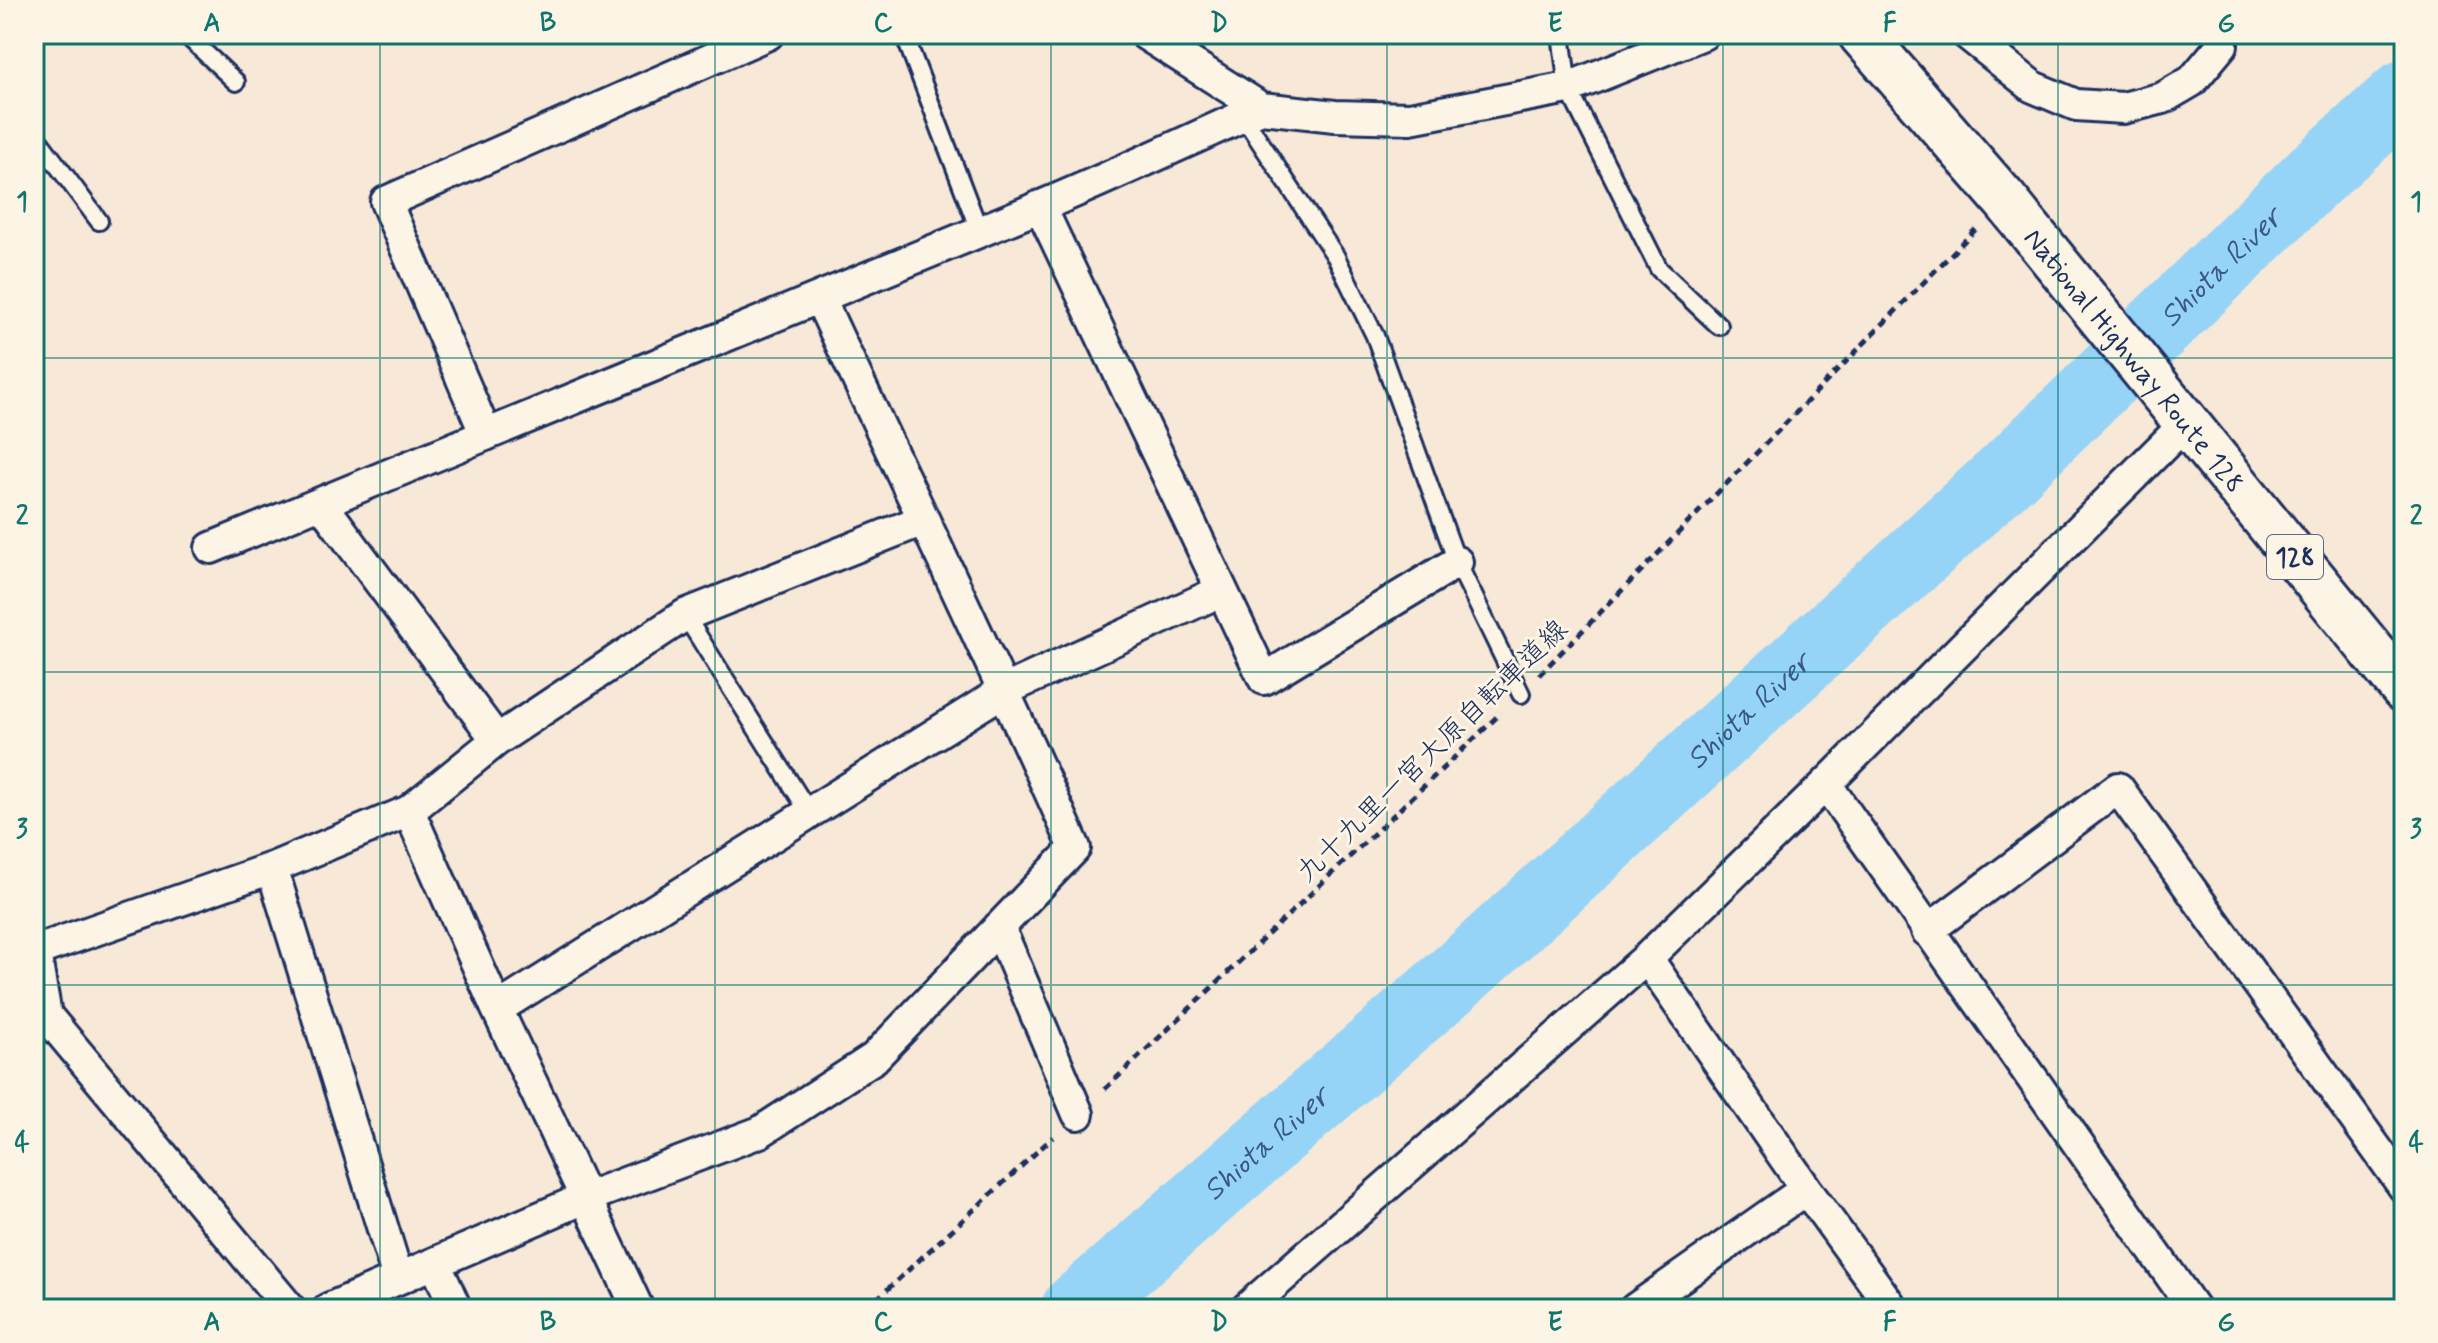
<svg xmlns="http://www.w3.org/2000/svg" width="2438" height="1343" viewBox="0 0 2438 1343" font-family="Mynerve,'Klee One',sans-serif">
<rect width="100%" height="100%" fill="#f8e8d7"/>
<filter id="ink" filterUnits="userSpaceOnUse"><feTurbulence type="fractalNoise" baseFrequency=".0125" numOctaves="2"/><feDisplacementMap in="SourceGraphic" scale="16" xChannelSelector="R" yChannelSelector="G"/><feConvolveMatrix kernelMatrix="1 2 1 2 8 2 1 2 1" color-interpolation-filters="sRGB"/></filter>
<g filter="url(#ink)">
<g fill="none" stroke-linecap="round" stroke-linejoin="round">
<path stroke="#96d4f7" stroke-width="70" id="s1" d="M1076 1309 1465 969 2006 475 2314 176 2404 95"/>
<g stroke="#1b2f5e" stroke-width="22">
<path id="lane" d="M185 34 236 82
M904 34 979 230
M1561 34 1568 88 1659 269 1719 326
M1243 116 1336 257 1375 336 1457 562 1521 694
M34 134 99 221
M685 615 810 814"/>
</g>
<g stroke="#1b2f5e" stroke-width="36">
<path id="street" d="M1145 34 1261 108 1335 116 1410 118 1568 88 1703 34
M1967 34 2033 87 2076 105 2123 108 2163 98 2192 81 2222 45V34
M1040 206 1264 679 1457 562
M486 435 386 202 768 34
M321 503 497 740
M211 548C487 435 763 320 1039 207 1114 176 1187 141 1261 108
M1826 784 2194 1309
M272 868 398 1278
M999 927 1078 1114
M1927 931 2118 788 2404 1187
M34 947 46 1015 290 1309
M35 951 272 868 409 811
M1647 958 1806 1189 1893 1309
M497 1009 1005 690 1221 591
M435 1263 456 1309
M328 1309 585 1198 760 1132 874 1058 1075 848C994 664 905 482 820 299
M638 1309 497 1009 409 811 497 740 685 615 923 520
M1246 1309 1647 958 1826 784 2186 423
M1635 1309 1806 1189"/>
</g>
<g stroke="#1b2f5e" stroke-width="50">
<g id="highway">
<path id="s2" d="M1861 34 2005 200 2404 690"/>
</g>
</g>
<path stroke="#1b2f5e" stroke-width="5" stroke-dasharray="8 6" stroke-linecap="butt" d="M1539 675 1977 228
M1105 1089 1501 713
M866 1309 1053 1137"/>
<use href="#lane" stroke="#fcf5e5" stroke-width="16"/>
<use href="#street" stroke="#fcf5e5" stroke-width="30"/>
<use href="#highway" stroke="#fcf5e5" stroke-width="44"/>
</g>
</g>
<path fill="none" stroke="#0f766e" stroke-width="2" stroke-opacity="0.55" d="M380 34V1309M715 34V1309M1051 34V1309M1387 34V1309M1723 34V1309M2058 34V1309M34 358H2404M34 672H2404M34 985H2404"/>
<g text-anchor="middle" stroke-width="6" stroke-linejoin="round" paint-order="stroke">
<rect fill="#fcf5e5" stroke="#5e6a86" stroke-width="2" x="2267" y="535" width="56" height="44" rx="6"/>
<g font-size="26" font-weight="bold" fill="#1b2f5e">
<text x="2295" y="566">128</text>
</g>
<g font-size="28" fill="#1b2f5e" stroke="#fcf5e5">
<text dy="10" stroke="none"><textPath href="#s2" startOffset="426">National Highway Route 128</textPath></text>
<text transform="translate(1431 750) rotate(-44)" y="10">九十九里一宮大原自転車道線</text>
</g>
<g font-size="30" font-style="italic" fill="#3a5884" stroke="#fcf5e5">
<text dy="10" stroke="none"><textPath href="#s1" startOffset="1548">Shiota River</textPath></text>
<text dy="10" stroke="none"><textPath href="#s1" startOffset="900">Shiota River</textPath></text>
<text dy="10" stroke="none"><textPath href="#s1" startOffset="252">Shiota River</textPath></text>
</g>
</g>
<rect width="2438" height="1343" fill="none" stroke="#fcf5e5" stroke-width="88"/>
<rect x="44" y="44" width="2350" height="1255" fill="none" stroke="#0f766e" stroke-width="3"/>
<g font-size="26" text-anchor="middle" font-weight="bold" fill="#0f766e">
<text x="212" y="31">A</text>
<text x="548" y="31">B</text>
<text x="883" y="31">C</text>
<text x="1219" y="31">D</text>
<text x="1555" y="31">E</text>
<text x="1890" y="31">F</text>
<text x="2226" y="31">G</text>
<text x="22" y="210">1</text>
<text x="2416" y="210">1</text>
<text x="22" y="524">2</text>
<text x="2416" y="524">2</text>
<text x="22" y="837">3</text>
<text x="2416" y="837">3</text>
<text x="22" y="1151">4</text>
<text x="2416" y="1151">4</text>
<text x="212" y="1330">A</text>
<text x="548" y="1330">B</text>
<text x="883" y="1330">C</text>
<text x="1219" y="1330">D</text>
<text x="1555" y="1330">E</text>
<text x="1890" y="1330">F</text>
<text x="2226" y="1330">G</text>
</g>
</svg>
